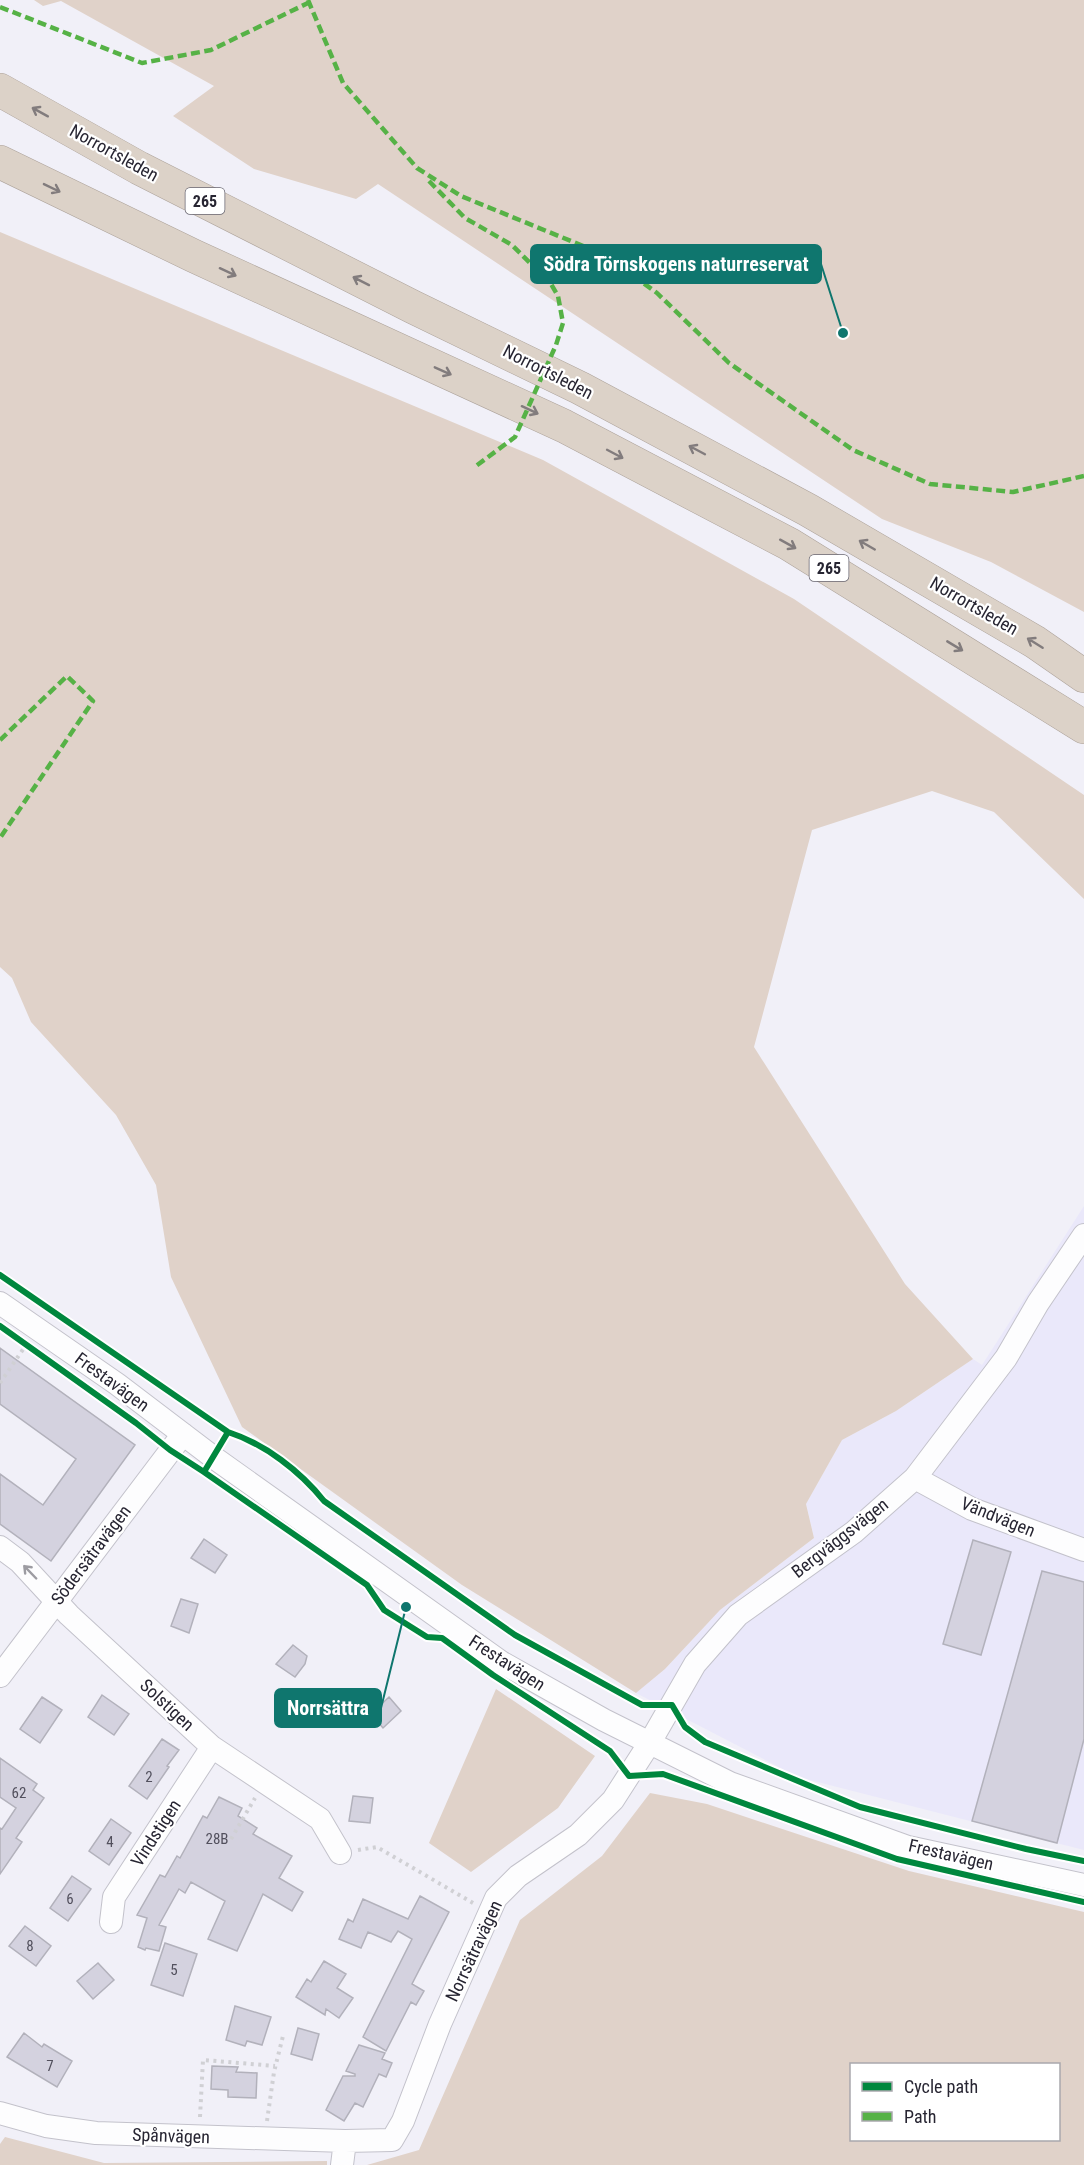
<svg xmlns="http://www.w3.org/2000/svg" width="1084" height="2165" viewBox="0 0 1084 2165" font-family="'Roboto Condensed',sans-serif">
<rect width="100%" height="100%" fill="#f1f0f8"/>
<path fill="#eae8fa" d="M1084 1206V1850L798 1777 636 1693 665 1669 720 1610 814 1538 806 1504 842 1440 896 1411 973 1359 982 1365Z"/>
<path fill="#e0d2c9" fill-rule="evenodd" d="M34 0H1084V612L991 562 882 519 378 184 356 199 254 169 173 116 214 86 61 1 43 6Z
M0 232 543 460 794 599 1084 795V899L994 812 932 791 812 830 754 1047 905 1284 973 1359 896 1411 842 1440 806 1504 814 1538 720 1610 665 1669 636 1693 462 1585 242 1427 171 1277 156 1185 116 1115 31 1022 12 978 0 967Z
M496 1689 595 1756 558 1808 471 1872 429 1843Z
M650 1793 707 1804 909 1871 1084 1912V2165H367L419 2150 520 1920 602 1856ZM852 2064H1058V2140H852Z
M5 2137 104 2163 327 2161V2165H0V2144Z"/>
<path fill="#d4d2df" stroke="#b2b1bb" stroke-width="1.5" d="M0 1348 135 1445 51 1561 0 1524V1474L43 1505 76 1459 0 1404Z
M204 1539 227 1555 215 1573 191 1558Z
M973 1540 1011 1552 981 1655 943 1644Z
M1042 1571 1084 1582V1739L1057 1843 972 1821Z
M181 1599 198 1604 189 1633 171 1626Z
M293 1645 307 1656 305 1664 295 1677 276 1664Z
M102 1695 129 1714 114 1735 88 1717Z
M42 1697 62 1710 40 1743 20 1729Z
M389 1697 401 1711 383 1728 371 1714Z
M162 1739 179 1750 167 1766 169 1767 147 1799 129 1786Z
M0 1758 37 1784 33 1790 44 1798 16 1838 22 1842 0 1874V1828L2 1829 16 1808 0 1797Z
M353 1796 373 1798 370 1823 349 1821Z
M219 1797 242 1808 238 1816 257 1828 253 1834 292 1856 279 1878 303 1892 292 1911 263 1894 237 1951 208 1939 225 1901 191 1882 185 1893 179 1889 159 1925 166 1927 159 1951 146 1948 145 1950 138 1947 147 1918 137 1915 160 1875 165 1877 177 1856 180 1858 203 1816 207 1818Z
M111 1819 131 1833 109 1865 89 1851Z
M72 1876 91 1889 68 1921 50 1908Z
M420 1896 449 1912 412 1984 424 1991 416 2005 411 2002 386 2051 363 2037 412 1939 398 1931 391 1942 368 1932 361 1948 339 1939 348 1919 353 1922 363 1899 408 1919Z
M25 1926 51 1946 36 1966 9 1946Z
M165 1943 197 1954 183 1996 151 1985Z
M324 1961 346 1974 337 1988 353 1998 339 2018 326 2009 325 2015 296 1997 307 1979 311 1982Z
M98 1963 114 1980 93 1999 77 1981Z
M235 2006 271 2017 262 2045 247 2041 245 2046 226 2040Z
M298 2028 319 2034 312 2060 291 2054Z
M24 2033 42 2047 44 2044 72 2061 57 2087 7 2057Z
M359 2045 385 2053 382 2059 392 2063 386 2077 379 2074 363 2107 355 2103 344 2121 326 2110 343 2076H355V2074L346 2071Z
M212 2066 238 2067 236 2072 257 2073 256 2098 228 2097V2090L211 2089Z"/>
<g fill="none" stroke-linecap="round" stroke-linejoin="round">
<g stroke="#c3c2cb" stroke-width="24">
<path id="minor" d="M0 1303 117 1384 213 1457 501 1662 604 1720 730 1783 908 1847 1084 1885
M915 1478 972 1509 1084 1550
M0 1547 20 1562 69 1615 212 1747 320 1819 340 1853
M0 1676 183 1434
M111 1922 114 1897 212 1747
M0 2113 46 2126 96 2133 345 2141 392 2140 403 2121 440 2024 496 1898 518 1876 578 1835 613 1800 649 1744 695 1664 738 1615 854 1532 915 1478 1006 1358 1038 1303 1084 1235
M342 2165 345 2141"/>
</g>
<g stroke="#ada39b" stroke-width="34">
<path id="highway" d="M0 90 139 168 413 307 580 388 808 510 1035 642 1084 676
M0 162 194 256 564 426 789 544 1084 727"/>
</g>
<path stroke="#d0d0d4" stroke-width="4" stroke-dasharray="3 4.5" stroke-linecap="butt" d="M0 1383 26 1345
M231 1839 255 1798
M358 1850 377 1847 473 1903
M200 2117 203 2060 275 2066
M267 2121 274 2072 283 2036"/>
<use href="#minor" stroke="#fdfdfe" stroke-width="22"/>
<use href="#highway" stroke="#dcd2c8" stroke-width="33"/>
<path stroke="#56b246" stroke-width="4.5" stroke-dasharray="9 4.5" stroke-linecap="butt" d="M308 0 343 83 417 168 461 196 605 255 657 293 729 363 853 450 930 484 1013 492 1084 476
M0 7 142 63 211 50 308 3
M429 181 465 218 512 245 551 284 558 296 563 323 556 345 515 437 476 466
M0 740 67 676 93 701 0 838"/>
<g stroke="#fff" stroke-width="10">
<path id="cycleway" d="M0 1275 228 1432C265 1444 300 1471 324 1501L515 1635 642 1705H672L685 1727 705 1742 860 1807 1026 1849 1084 1861
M0 1326 136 1423 170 1450 204 1472 228 1432
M204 1472 367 1585 384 1610 427 1637 442 1638 493 1675 610 1751 629 1776 663 1774 897 1859 1084 1902"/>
</g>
<use href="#cycleway" stroke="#00873e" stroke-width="6"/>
</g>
<defs><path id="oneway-shaft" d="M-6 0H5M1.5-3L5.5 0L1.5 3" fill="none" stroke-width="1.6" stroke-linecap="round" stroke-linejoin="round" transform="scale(1.5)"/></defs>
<g stroke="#827c7d">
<use href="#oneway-shaft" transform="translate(40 112) rotate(-151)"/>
<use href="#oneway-shaft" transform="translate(52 188) rotate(26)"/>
<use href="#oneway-shaft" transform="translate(228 272) rotate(25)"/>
<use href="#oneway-shaft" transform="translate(361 281) rotate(-153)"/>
<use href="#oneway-shaft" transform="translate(443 371) rotate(24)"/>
<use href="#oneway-shaft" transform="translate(530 410) rotate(25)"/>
<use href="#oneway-shaft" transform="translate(697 450) rotate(-152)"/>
<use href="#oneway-shaft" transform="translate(615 454) rotate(28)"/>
<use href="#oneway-shaft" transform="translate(788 544) rotate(29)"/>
<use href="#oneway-shaft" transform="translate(867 545) rotate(-150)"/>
<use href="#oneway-shaft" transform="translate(1035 643) rotate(-148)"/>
<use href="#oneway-shaft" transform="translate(955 646) rotate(31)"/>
</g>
<use stroke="#9d9ca2" href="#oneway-shaft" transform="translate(30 1572) rotate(-134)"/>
<g text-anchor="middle" stroke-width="4.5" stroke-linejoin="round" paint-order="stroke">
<g font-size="15" fill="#52505d">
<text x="149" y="1782">2</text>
<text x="19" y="1798">62</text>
<text x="217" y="1844">28B</text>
<text x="110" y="1847">4</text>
<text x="70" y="1904">6</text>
<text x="30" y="1951">8</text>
<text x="174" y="1975">5</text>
<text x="50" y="2071">7</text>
</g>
<g fill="#fff" stroke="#686670" stroke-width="1.5">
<rect x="185.5" y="188" width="39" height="26" rx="4.5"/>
<rect x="809.5" y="555" width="39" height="26" rx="4.5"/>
</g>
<g font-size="16" font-weight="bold" fill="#272532">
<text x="205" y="207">265</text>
<text x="829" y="574">265</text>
</g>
<g font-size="18" fill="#272532" stroke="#fff">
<text transform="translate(114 153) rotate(29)" y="6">Norrortsleden</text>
<text transform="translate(548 372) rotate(27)" y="6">Norrortsleden</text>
<text transform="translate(974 606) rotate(30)" y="6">Norrortsleden</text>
<text transform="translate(112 1382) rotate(36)" y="6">Frestavägen</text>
<text transform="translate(998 1517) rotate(22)" y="6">Vändvägen</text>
<text transform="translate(840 1538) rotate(-38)" y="6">Bergväggsvägen</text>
<text transform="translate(91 1555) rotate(-53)" y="6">Södersätravägen</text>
<text transform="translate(507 1663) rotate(33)" y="6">Frestavägen</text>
<text transform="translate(167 1705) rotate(43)" y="6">Solstigen</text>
<text transform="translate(156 1833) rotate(-57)" y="6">Vindstigen</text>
<text transform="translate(951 1855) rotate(13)" y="6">Frestavägen</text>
<text transform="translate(474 1951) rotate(-65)" y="6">Norrsätravägen</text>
<text transform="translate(171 2136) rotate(2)" y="6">Spånvägen</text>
</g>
</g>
<path fill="none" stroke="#0f766e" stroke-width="2" d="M843 333L821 264M406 1607L381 1708"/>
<g fill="#0f766e" stroke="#fff" stroke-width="2">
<circle cx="843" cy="333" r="6"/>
<circle cx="406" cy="1607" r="6"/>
</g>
<g fill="#0f766e" stroke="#0f766e" stroke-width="2">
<rect x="531" y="245" width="290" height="38" rx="6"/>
<rect x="275" y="1689" width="106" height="38" rx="6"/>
</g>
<g font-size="20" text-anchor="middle" font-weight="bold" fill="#fff">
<text x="676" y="271">Södra Törnskogens naturreservat</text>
<text x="328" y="1715">Norrsättra</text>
</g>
<rect x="850" y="2063" width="210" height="78" fill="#ffffff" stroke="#a9a8ad" stroke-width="1.5"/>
<rect x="862" y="2082" width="30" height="9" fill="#00873e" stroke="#a9a8ad" stroke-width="1.5"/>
<text x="904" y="2093" font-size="18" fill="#272532">Cycle path</text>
<rect x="862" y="2112" width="30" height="9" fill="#56b246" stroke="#a9a8ad" stroke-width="1.5"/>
<text x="904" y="2123" font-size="18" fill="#272532">Path</text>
</svg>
